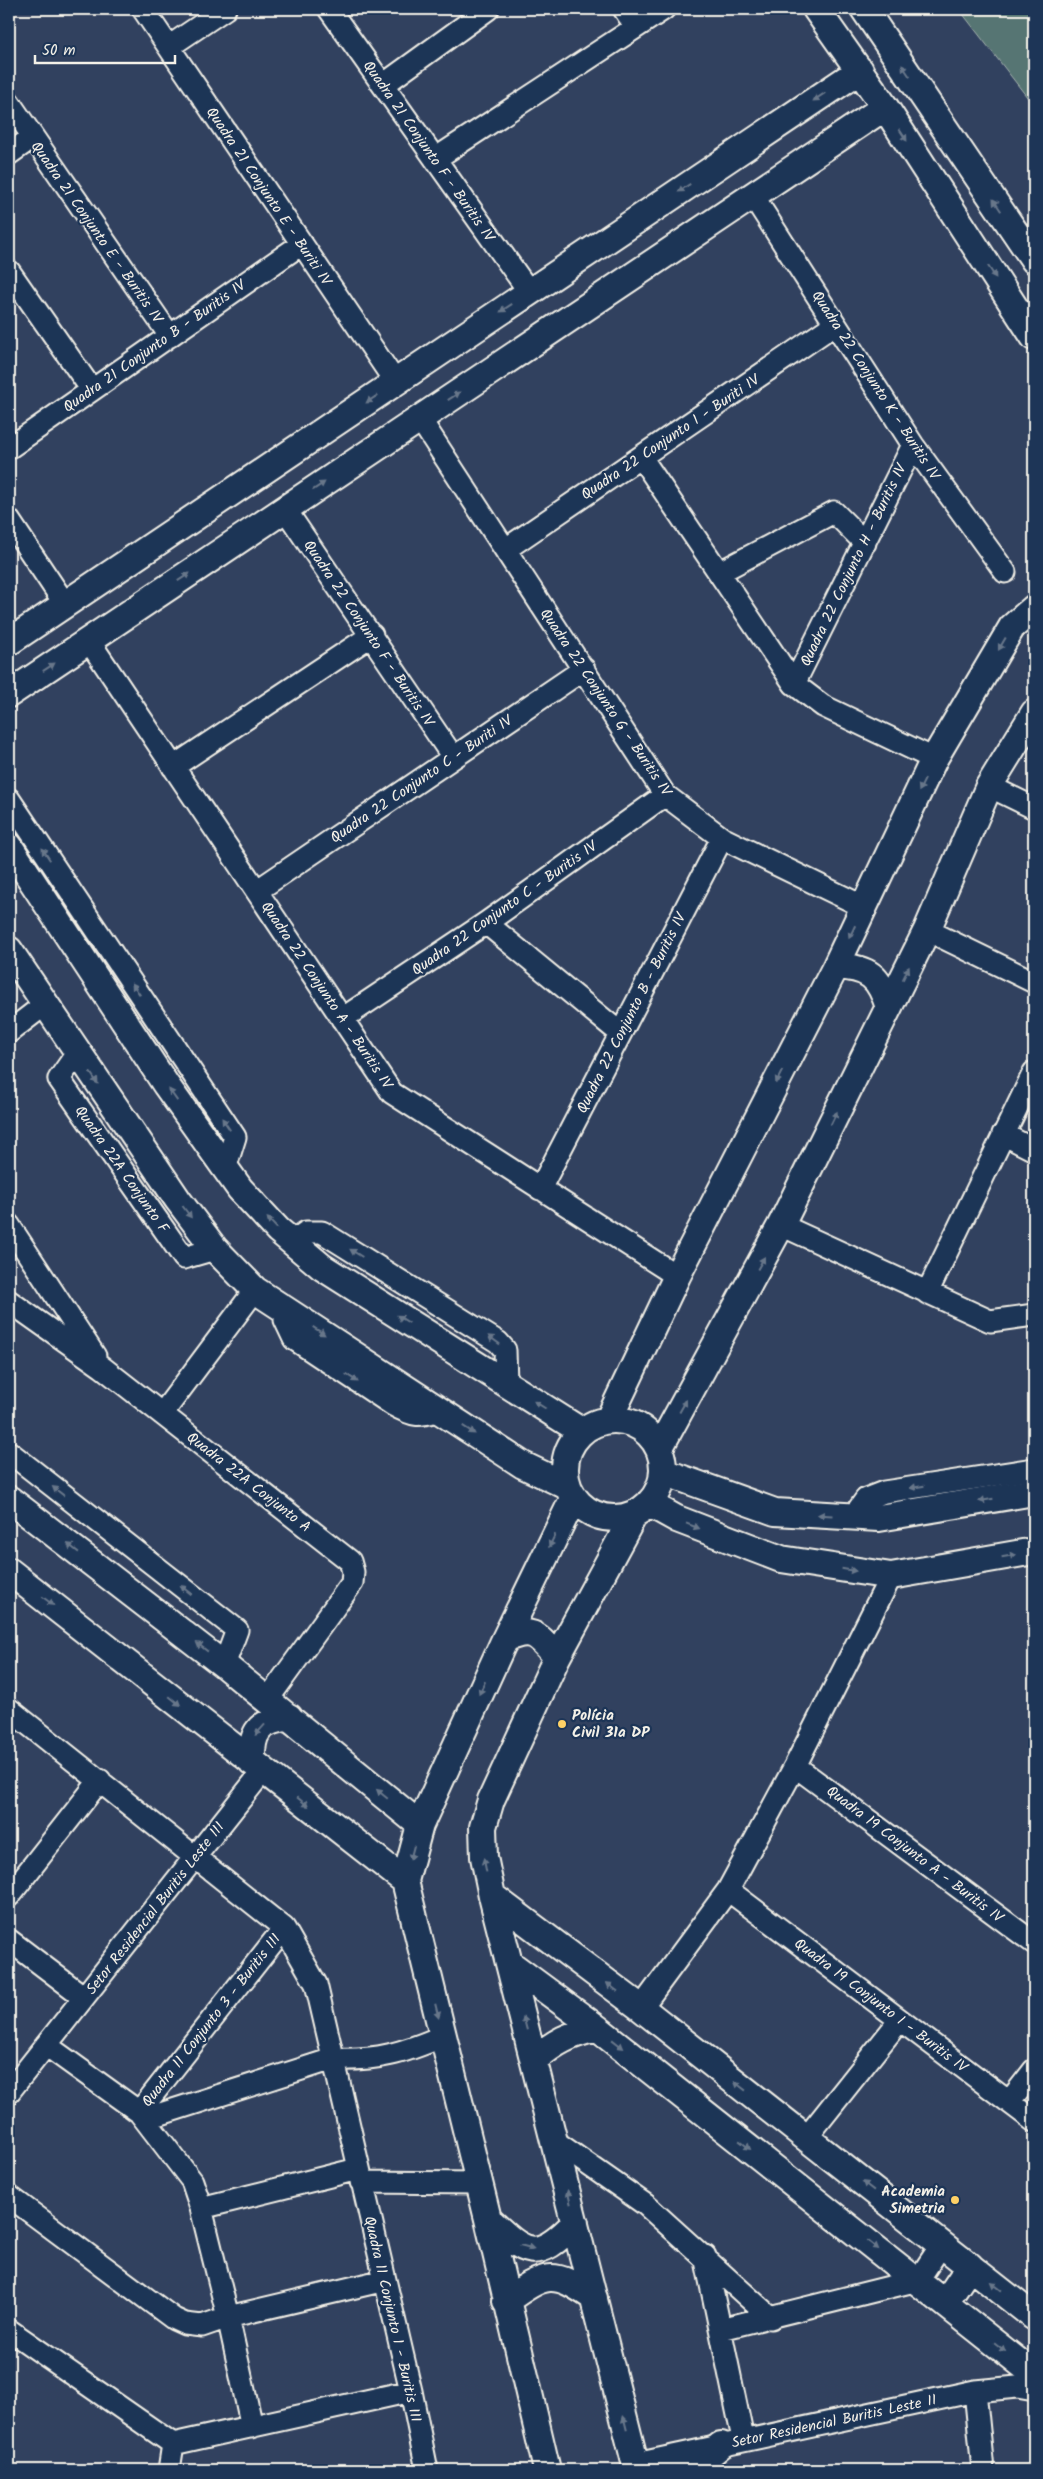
<svg xmlns="http://www.w3.org/2000/svg" width="1043" height="2479" viewBox="0 0 1043 2479" font-family="Kalam,sans-serif">
<rect width="100%" height="100%" fill="#31415f"/>
<filter id="ink" filterUnits="userSpaceOnUse"><feTurbulence type="fractalNoise" baseFrequency=".02" numOctaves="2"/><feDisplacementMap in="SourceGraphic" scale="10" xChannelSelector="R" yChannelSelector="G"/><feConvolveMatrix kernelMatrix="1 2 1 2 8 2 1 2 1" color-interpolation-filters="sRGB"/></filter>
<g filter="url(#ink)">
<path fill="#577573" stroke="#a6b3ae" d="M959 9H1034V106Z"/>
<g fill="none" stroke-linecap="round" stroke-linejoin="round">
<g stroke="#f4f1e8" stroke-width="25">
<path id="minor" d="M143 9 396 383
M329 9 530 293
M624 9 636 27
M170 46 225 9
M383 85 488 9
M9 102 170 336
M9 154 33 137
M435 159 664 9
M753 196 913 445 1005 572
M9 271 92 390
M420 419 665 795 722 838 864 907
M9 448 300 245
M641 457 794 684 823 706 934 759
M285 509 453 757
M9 520 65 604
M506 549 835 324
M720 572 834 512 865 543
M89 641 392 1093 677 1276
M794 684 913 445
M173 767 372 635
M989 786 1034 808
M9 799 235 1137 225 1169
M258 890 584 669
M486 923 620 1033
M927 930 1034 982
M342 1019 486 923 665 795
M9 1032 44 1005
M77 1053 59 1079 184 1258 215 1249
M1003 1134 1034 1150
M540 1189 722 838
M9 1225 95 1356
M781 1225 990 1321 1034 1315
M292 1242 306 1232H322L498 1342 505 1350 506 1384
M927 1293 1034 1072
M9 1301 102 1367 350 1561 353 1572 352 1583 268 1699
M286 1310 285 1320 294 1339 393 1405C413 1416 418 1417 440 1410
M162 1414 255 1290
M9 1452 237 1630 224 1665
M853 1517 866 1499 884 1492 1034 1469
M9 1709 284 1928 316 1984 411 2391 427 2470
M795 1766 1034 1943
M728 1890 1034 2121
M9 1896 100 1780
M9 1940 84 1997
M641 2008 728 1890 795 1766 891 1576
M46 2045 139 2112 192 2181 201 2208 228 2317 252 2427
M9 2092 263 1771
M1009 2102 1034 2070
M139 2112 284 1928
M145 2119 333 2059C377 2061 403 2053 443 2036
M807 2137 900 2020
M556 2142 646 2205 771 2318
M361 2182 479 2183
M9 2196 174 2319 185 2324 202 2326 228 2317 385 2280
M201 2208 358 2169
M705 2256 743 2439
M721 2329 918 2280 942 2244
M9 2330 173 2444 411 2391
M975 2391 983 2470
M636 2464 975 2391 1017 2387 1034 2390
M169 2470 173 2444"/>
</g>
<g stroke="#f4f1e8" stroke-width="30">
<path id="tertiary" d="M816 9 885 107 1034 337
M864 9 1034 260
M9 642 860 70
M9 694 885 107
M9 846 166 1085 240 1189 278 1230 322 1267 581 1431
M9 950 178 1200 215 1249 255 1290 523 1465 567 1486
M836 966C869 968 879 976 889 1007
M609 1419 677 1276 836 966 934 759 1012 627 1034 608
M565 1469a49 49 0 1 1 98 0a49 49 0 1 1-98 0Z
M659 1449 781 1225 927 930 989 786 1034 713
M664 1472 775 1512 879 1518 1034 1492
M9 1499 224 1665 420 1825
M650 1504 677 1519 781 1559 891 1576 1034 1551
M634 1515 557 1657 491 1800 483 1827 484 1857 492 1896 637 2470
M9 1571 405 1881
M505 1639C534 1626 538 1636 557 1657
M252 1762C251 1731 259 1722 289 1717
M492 1896 641 2008 1034 2317
M509 1963 597 2028 1034 2374
M534 2060C556 2041 569 2035 597 2028
M488 2219C526 2255 536 2263 575 2223
M506 2301C545 2273 553 2269 594 2298
M945 2303 970 2266
M547 2470 488 2219 405 1881 420 1825 505 1639 574 1497
M691 2470 721 2445"/>
</g>
<use href="#minor" stroke="#1d3557" stroke-width="21"/>
<use href="#tertiary" stroke="#1d3557" stroke-width="26"/>
</g>
<defs><path id="oneway-solid" d="M-6-.8H1V-3.2L6.5 0L1 3.2V.8H-6Z" transform="scale(1.25)"/></defs>
<g fill="#68778a">
<use href="#oneway-solid" transform="translate(906 71) rotate(-124)"/>
<use href="#oneway-solid" transform="translate(819 97) rotate(146)"/>
<use href="#oneway-solid" transform="translate(903 135) rotate(57)"/>
<use href="#oneway-solid" transform="translate(684 188) rotate(146)"/>
<use href="#oneway-solid" transform="translate(997 205) rotate(-124)"/>
<use href="#oneway-solid" transform="translate(992 272) rotate(57)"/>
<use href="#oneway-solid" transform="translate(506 308) rotate(146)"/>
<use href="#oneway-solid" transform="translate(454 396) rotate(-34)"/>
<use href="#oneway-solid" transform="translate(372 399) rotate(146)"/>
<use href="#oneway-solid" transform="translate(319 486) rotate(-34)"/>
<use href="#oneway-solid" transform="translate(184 577) rotate(-34)"/>
<use href="#oneway-solid" transform="translate(1002 644) rotate(120)"/>
<use href="#oneway-solid" transform="translate(49 667) rotate(-34)"/>
<use href="#oneway-solid" transform="translate(922 785) rotate(116)"/>
<use href="#oneway-solid" transform="translate(46 854) rotate(-124)"/>
<use href="#oneway-solid" transform="translate(852 932) rotate(115)"/>
<use href="#oneway-solid" transform="translate(906 973) rotate(-64)"/>
<use href="#oneway-solid" transform="translate(136 989) rotate(-124)"/>
<use href="#oneway-solid" transform="translate(779 1077) rotate(117)"/>
<use href="#oneway-solid" transform="translate(94 1078) rotate(56)"/>
<use href="#oneway-solid" transform="translate(173 1095) rotate(-125)"/>
<use href="#oneway-solid" transform="translate(834 1118) rotate(-64)"/>
<use href="#oneway-solid" transform="translate(226 1124) rotate(-124)"/>
<use href="#oneway-solid" transform="translate(187 1212) rotate(53)"/>
<use href="#oneway-solid" transform="translate(272 1223) rotate(-133)"/>
<use href="#oneway-solid" transform="translate(356 1253) rotate(-148)"/>
<use href="#oneway-solid" transform="translate(761 1263) rotate(-61)"/>
<use href="#oneway-solid" transform="translate(403 1319) rotate(-148)"/>
<use href="#oneway-solid" transform="translate(319 1331) rotate(33)"/>
<use href="#oneway-solid" transform="translate(494 1340) rotate(-144)"/>
<use href="#oneway-solid" transform="translate(352 1378) rotate(33)"/>
<use href="#oneway-solid" transform="translate(540 1405) rotate(-148)"/>
<use href="#oneway-solid" transform="translate(683 1406) rotate(-61)"/>
<use href="#oneway-solid" transform="translate(469 1430) rotate(33)"/>
<use href="#oneway-solid" transform="translate(917 1487) rotate(171)"/>
<use href="#oneway-solid" transform="translate(58 1491) rotate(-142)"/>
<use href="#oneway-solid" transform="translate(986 1500) rotate(170)"/>
<use href="#oneway-solid" transform="translate(825 1515) rotate(-176)"/>
<use href="#oneway-solid" transform="translate(693 1526) rotate(21)"/>
<use href="#oneway-solid" transform="translate(552 1541) rotate(116)"/>
<use href="#oneway-solid" transform="translate(73 1548) rotate(-142)"/>
<use href="#oneway-solid" transform="translate(1009 1556) rotate(-10)"/>
<use href="#oneway-solid" transform="translate(849 1570) rotate(9)"/>
<use href="#oneway-solid" transform="translate(186 1590) rotate(-142)"/>
<use href="#oneway-solid" transform="translate(48 1601) rotate(37)"/>
<use href="#oneway-solid" transform="translate(202 1647) rotate(-142)"/>
<use href="#oneway-solid" transform="translate(482 1688) rotate(115)"/>
<use href="#oneway-solid" transform="translate(175 1701) rotate(39)"/>
<use href="#oneway-solid" transform="translate(260 1730) rotate(132)"/>
<use href="#oneway-solid" transform="translate(382 1794) rotate(-140)"/>
<use href="#oneway-solid" transform="translate(303 1802) rotate(38)"/>
<use href="#oneway-solid" transform="translate(412 1853) rotate(105)"/>
<use href="#oneway-solid" transform="translate(485 1865) rotate(-101)"/>
<use href="#oneway-solid" transform="translate(612 1987) rotate(-143)"/>
<use href="#oneway-solid" transform="translate(437 2011) rotate(76)"/>
<use href="#oneway-solid" transform="translate(525 2023) rotate(-105)"/>
<use href="#oneway-solid" transform="translate(618 2044) rotate(38)"/>
<use href="#oneway-solid" transform="translate(740 2086) rotate(-142)"/>
<use href="#oneway-solid" transform="translate(745 2145) rotate(38)"/>
<use href="#oneway-solid" transform="translate(868 2186) rotate(-142)"/>
<use href="#oneway-solid" transform="translate(569 2197) rotate(-103)"/>
<use href="#oneway-solid" transform="translate(873 2245) rotate(38)"/>
<use href="#oneway-solid" transform="translate(527 2247) rotate(15)"/>
<use href="#oneway-solid" transform="translate(996 2286) rotate(-142)"/>
<use href="#oneway-solid" transform="translate(1000 2347) rotate(39)"/>
<use href="#oneway-solid" transform="translate(625 2423) rotate(-104)"/>
</g>
</g>
<g fill="#ffd166" stroke="#1d3557" stroke-width="2">
<circle cx="562" cy="1724" r="5"/>
<circle cx="955" cy="2200" r="5"/>
</g>
<g text-anchor="middle" stroke-width="4.5" stroke-linejoin="round" paint-order="stroke">
<g font-size="15" fill="#f4f1e8" stroke="#1d3557">
<text transform="translate(429 151) rotate(55)" y="5">Quadra 21 Conjunto F - Buritis IV</text>
<text transform="translate(269 196) rotate(56)" y="5">Quadra 21 Conjunto E - Buriti IV</text>
<text transform="translate(97 232) rotate(55)" y="5">Quadra 21 Conjunto E - Buritis IV</text>
<text transform="translate(154 346) rotate(-35)" y="5">Quadra 21 Conjunto B - Buritis IV</text>
<text transform="translate(876 385) rotate(57)" y="5">Quadra 22 Conjunto K - Buritis IV</text>
<text transform="translate(670 437) rotate(-34)" y="5">Quadra 22 Conjunto I - Buriti IV</text>
<text transform="translate(853 565) rotate(-64)" y="5">Quadra 22 Conjunto H - Buritis IV</text>
<text transform="translate(369 633) rotate(56)" y="5">Quadra 22 Conjunto F - Buritis IV</text>
<text transform="translate(606 702) rotate(56)" y="5">Quadra 22 Conjunto G - Buritis IV</text>
<text transform="translate(421 779) rotate(-34)" y="5">Quadra 22 Conjunto C - Buriti IV</text>
<text transform="translate(504 908) rotate(-35)" y="5">Quadra 22 Conjunto C - Buritis IV</text>
<text transform="translate(327 995) rotate(56)" y="5">Quadra 22 Conjunto A - Buritis IV</text>
<text transform="translate(631 1013) rotate(-63)" y="5">Quadra 22 Conjunto B - Buritis IV</text>
<text transform="translate(122 1169) rotate(55)" y="5">Quadra 22A Conjunto F</text>
<text transform="translate(249 1482) rotate(38)" y="5">Quadra 22A Conjunto A</text>
<text transform="translate(915 1854) rotate(37)" y="5">Quadra 19 Conjunto A - Buritis IV</text>
<text transform="translate(155 1908) rotate(-52)" y="5">Setor Residencial Buritis Leste III</text>
<text transform="translate(881 2005) rotate(37)" y="5">Quadra 19 Conjunto I - Buritis IV</text>
<text transform="translate(211 2020) rotate(-52)" y="5">Quadra 11 Conjunto 3 - Buritis III</text>
<text transform="translate(393 2319) rotate(77)" y="5">Quadra 11 Conjunto 1 - Buritis III</text>
<text transform="translate(834 2421) rotate(-12)" y="5">Setor Residencial Buritis Leste II</text>
</g>
<g font-size="15" font-weight="bold" fill="#f4f1e8" stroke="#1d3557" text-anchor="start">
<text x="572" y="1720">Polícia<tspan x="572" dy="17">Civil 31a DP</tspan></text>
<text x="945" y="2196" text-anchor="end">Academia<tspan x="945" dy="17">Simetria</tspan></text>
</g>
</g>
<rect width="1043" height="2479" fill="none" stroke="#1d3557" stroke-width="30"/>
<rect x="15" y="15" width="1013" height="2449" fill="none" stroke="#f4f1e8" stroke-width="2" filter="url(#ink)"/>
<path d="M35 55v8h140v-8" fill="none" stroke="#f4f1e8" stroke-width="2.5"/>
<text x="42" y="55" font-size="15" fill="#f4f1e8" stroke="#1d3557" stroke-width="4" paint-order="stroke">50 m</text>
</svg>
